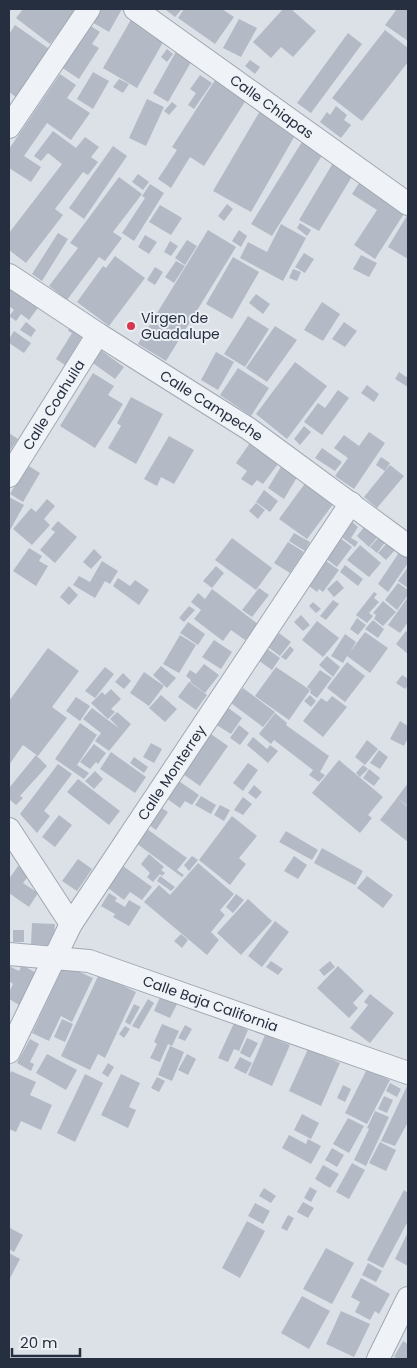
<svg xmlns="http://www.w3.org/2000/svg" width="417" height="1368" viewBox="0 0 417 1368" font-family="Poppins,sans-serif">
<rect width="100%" height="100%" fill="#dce1e8"/>
<path fill="#b3bac5" d="M23 9H77L50 44 16 18Z
M97 9H122L109 32 90 21Z
M167 9H182L175 17 166 10Z
M184 9H222L234 17 215 44 178 18Z
M283 9H291L316 31 293 57 281 47 271 58 253 42Z
M397 9H408V41L385 25Z
M132 18 166 37 137 88 103 68Z
M239 19 257 28 241 57 223 48Z
M88 24 100 32 92 44 99 48 79 79 61 67Z
M15 25 55 53 21 101 9 92V34Z
M385 30 408 48V62L362 121 332 98Z
M348 33 362 44 311 113 297 103Z
M178 48 194 57 168 102 153 93Z
M167 49 173 54 167 62 161 57Z
M250 60 260 67 255 74 245 66Z
M93 72 109 81 93 109 77 99Z
M60 74 76 85 67 98 90 113 71 140 47 123 24 156 41 167 31 182 9 168V149Z
M200 75 212 83 194 109 188 105 196 93 190 89Z
M217 77 248 97 204 166 190 157 171 188 158 179 177 150 172 147Z
M119 79 129 84 123 93 113 87Z
M147 99 164 107 146 146 129 138Z
M172 102 177 106 169 115 164 111Z
M336 106 347 115 344 120 351 125 341 138 320 122 327 112 330 115Z
M260 111 297 132 251 212 213 191Z
M53 131 76 148 85 137 99 147 91 157 98 162 88 175 83 172 55 209 63 215 26 263 9 250V233L62 164 48 153 41 161 34 156Z
M305 137 326 149 272 236 251 224Z
M113 146 127 156 84 219 69 208Z
M333 163 353 175 319 231 299 220Z
M138 174 149 182 143 190 132 182Z
M119 177 142 194 113 232 122 238 105 261 99 257 67 300 49 286 78 248 70 243Z
M361 180 407 209 375 259 354 245 377 210 352 194Z
M150 184 164 193 134 241 122 233 145 198 142 196Z
M227 204 233 209 224 221 218 216Z
M160 205 182 218 171 235 149 222Z
M408 214V259L388 247Z
M300 223 311 230 307 236 297 228Z
M281 224 306 238 283 281 240 258 248 242 267 252Z
M208 230 236 247 166 361 138 344Z
M239 230 247 236 241 247 232 241Z
M58 233 68 239 42 281 32 274Z
M145 235 157 242 149 254 138 247Z
M187 240 197 246 185 265 175 258Z
M170 241 178 246 171 256 164 252Z
M304 253 314 259 305 273 295 267Z
M361 255 377 263 369 277 353 269Z
M115 256 145 278 109 326 77 302 103 266 106 268Z
M233 257 259 272 232 319 206 304Z
M176 261 185 266 174 283 165 277Z
M155 267 163 272 155 285 147 280Z
M293 269 301 272 297 281 289 278Z
M9 282 40 305 29 320 21 314 16 321 9 316 14 310 9 306Z
M256 294 270 304 263 314 249 303Z
M322 302 340 314 323 341 304 330Z
M248 316 269 329 245 367 224 354Z
M26 322 36 330 31 337 20 330Z
M344 322 357 331 345 347 332 339Z
M275 326 297 340 267 382 246 368Z
M70 327 83 335 65 365 56 359 72 333 68 331Z
M14 331 31 343 24 353 9 343V339Z
M99 349 124 367 115 379 90 361Z
M216 352 234 362 218 390 201 380Z
M295 362 327 386 287 439 256 414Z
M238 368 269 388 251 416 220 395Z
M399 372 408 378V387L395 379Z
M93 373 114 386 108 395 123 404 95 448 60 426Z
M367 385 379 394 374 402 361 393Z
M338 390 349 398 322 435 304 422 318 403 325 408Z
M131 397 163 414 136 464 108 448 121 426 117 423Z
M304 426 311 432 300 445 294 439Z
M369 432 385 443 354 489 335 476 348 458 334 448 344 435 359 446Z
M9 433 18 439 9 452Z
M169 436 194 450 174 484 161 477 157 486 144 479Z
M252 440 281 460 263 484 257 480 252 486 241 479 247 471 236 463Z
M322 448 342 462 335 471 315 458Z
M381 457 390 463 385 471 376 465Z
M285 460 299 474 284 499 268 488Z
M27 465 40 473 23 502 10 494Z
M390 465 404 476 377 508 364 497Z
M306 482 334 503 307 539 279 519Z
M264 490 278 501 270 512 256 502Z
M9 497 24 505 9 532Z
M47 499 55 506 44 519 50 525 32 545 13 529 31 508 36 512Z
M256 503 265 510 258 519 249 511Z
M58 521 77 537 55 563 40 550 55 532 51 529Z
M351 521 358 527 351 538 358 542 355 547 340 536Z
M365 526 382 532 369 547 357 536Z
M294 533 310 542 305 551 289 541Z
M380 536 386 541 377 553 370 547Z
M232 538 272 568 256 590 215 560Z
M340 538 352 547 337 567 325 558Z
M288 542 304 552 290 573 274 563Z
M388 542 396 549 386 560 378 553Z
M360 545 381 563 369 577 347 560Z
M29 548 42 556 39 561 48 566 36 586 13 571Z
M94 549 102 557 91 569 83 562Z
M400 551 408 557V563L388 592 378 584Z
M102 561 118 571 110 584 105 581 95 598 73 585 79 576 90 582Z
M326 561 339 570 323 592 319 589 317 592 308 585Z
M345 565 363 579 358 586 340 572Z
M216 566 224 573 212 588 203 581Z
M408 567V588L398 581Z
M118 578 130 586 135 580 149 590 139 605 113 586Z
M337 580 344 588 334 597 327 589Z
M398 583 408 590V595L397 610 385 600Z
M69 586 78 595 69 605 60 597Z
M259 588 269 595 252 617 242 610Z
M212 589 258 624 245 640 231 630 223 641 194 619 201 610 191 602 198 593 205 599Z
M374 592 377 594 374 598 379 602 369 613 373 616 367 623 356 615Z
M408 597V622L400 633 388 625Z
M333 600 339 604 326 620 320 616Z
M383 601 396 612 383 626 374 619 376 615 373 613Z
M313 602 321 609 316 613 309 606Z
M189 606 195 610 184 622 179 618Z
M301 615 310 625 303 631 294 622Z
M357 618 366 625 358 635 350 629Z
M373 620 384 629 378 638 365 629Z
M317 621 339 638 323 657 302 640Z
M188 622 205 634 198 645 180 633Z
M406 631 408 633V654L396 644Z
M365 632 388 648 370 673 347 656 343 663 331 656 345 634 356 642 350 652Z
M279 633 291 642 280 656 268 647Z
M180 635 196 645 179 673 163 664Z
M214 640 232 652 221 669 202 657Z
M290 646 294 650 286 660 281 657Z
M48 648 79 671 52 707 67 718 38 756 23 745 9 765V701Z
M266 648 280 658 272 670 258 660Z
M327 656 340 667 333 677 319 665Z
M347 662 365 676 345 702 327 688Z
M204 664 219 675 205 693 190 682 191 680 186 676 190 670 196 674Z
M161 666 176 678 167 688 153 675Z
M105 667 114 674 95 698 85 691Z
M276 667 310 690 289 720 255 696Z
M320 670 332 678 317 698 310 693 311 690 307 687Z
M144 672 164 686 149 706 130 693Z
M123 673 131 681 124 689 115 682Z
M402 675 408 679V685L405 689 396 683Z
M189 682 207 695 196 710 178 697Z
M243 688 275 712 263 727 231 703Z
M111 689 121 699 111 709 115 712 108 719 91 703 102 692 105 695Z
M161 695 177 709 165 722 149 708Z
M310 695 316 701 311 707 304 701Z
M332 696 347 707 323 737 303 721 321 698 327 702Z
M76 697 90 706 80 721 66 711Z
M227 707 242 718 231 734 215 724Z
M92 708 120 729 110 719 117 712 131 724 109 751 95 741 101 733 83 719Z
M275 713 287 723 286 725 329 756 320 772 325 775 319 782 309 775 313 770 274 740 271 744 259 734Z
M400 721 408 726V738L404 746 390 739Z
M80 723 97 735 77 765 89 773 84 779 55 759Z
M239 725 249 733 240 745 230 738Z
M208 732 228 746 200 786 180 772Z
M253 737 267 749 270 745 278 751 268 763 247 745Z
M367 740 378 749 365 765 355 757Z
M151 743 162 749 154 763 143 757Z
M94 744 106 753 98 764 96 762 90 769 80 762Z
M379 750 388 757 380 769 370 763Z
M111 752 146 777 135 793 100 769Z
M36 755 47 766 20 796 23 798 16 805 9 799V788Z
M134 757 148 767 144 773 130 763Z
M339 760 383 797 368 815 372 818 360 833 312 793Z
M248 763 258 770 243 791 233 783Z
M58 764 72 774 44 811 50 816 37 833 20 814Z
M363 765 368 769 360 777 356 773Z
M369 769 380 778 374 786 363 778Z
M95 771 103 779 94 789 85 781Z
M78 779 120 811 109 825 67 792Z
M176 779 199 795 192 805 185 801 180 808 162 795Z
M408 783V806L397 798Z
M254 785 262 792 256 799 248 793Z
M201 796 216 805 211 814 195 805Z
M243 797 252 804 243 815 234 810Z
M397 798 408 807V842L380 820Z
M220 805 230 810 224 821 214 815Z
M160 807 168 812 156 830 148 824Z
M59 815 72 825 55 847 42 837Z
M232 816 257 836 239 858 246 864 230 885 199 860Z
M147 829 187 858 177 870 184 875 182 877 136 843Z
M286 831 318 850 312 860 279 842Z
M322 848 363 871 355 885 314 863Z
M149 854 164 867 161 870 165 873 162 876 160 874 153 882 147 877 150 873 141 864Z
M192 856 198 860 189 871 184 865Z
M294 856 307 865 298 879 284 871Z
M78 859 92 869 77 891 62 881Z
M198 863 234 894 220 910 225 915 211 932 219 940 207 955 144 902 159 885 170 895Z
M18 866 30 874 23 883 38 893 29 907 9 893V879Z
M123 866 152 887 142 900 130 892 124 900 108 888Z
M160 876 175 887 171 891 157 881Z
M367 876 393 895 383 908 357 888Z
M109 893 117 898 115 901 125 907 129 900 141 907 129 926 113 917 115 914 101 906Z
M236 894 244 900 233 913 226 907Z
M248 899 272 921 241 955 217 933Z
M275 921 289 932 262 967 248 956Z
M32 923 55 924 53 946 31 944Z
M13 930H24V942H13Z
M181 934 188 940 182 948 174 941Z
M271 961 283 969 278 975 266 967Z
M330 961 335 967 324 976 319 970Z
M22 965 38 974 21 1006 9 999V992L13 984 9 981V966L19 971Z
M64 965 93 978 72 1022 61 1016 49 1041 32 1033Z
M338 966 364 991 353 1003 358 1008 349 1018 317 988Z
M99 974 136 992 105 1058 98 1054 90 1070 61 1056Z
M370 994 394 1013 370 1043 350 1028 368 1005 364 1002Z
M161 995 178 1002 170 1018 154 1011Z
M148 999 154 1003 139 1029 132 1026Z
M134 1004 140 1007 130 1025 125 1022Z
M62 1019 73 1024 65 1042 54 1037Z
M234 1023 248 1030 239 1051 234 1049 228 1062 218 1058Z
M162 1024 179 1031 172 1046 168 1044 160 1062 150 1058 157 1044 154 1042Z
M185 1025 192 1029 185 1041 178 1038Z
M125 1026 130 1029 124 1038 119 1034Z
M265 1035 290 1045 272 1086 248 1075Z
M247 1038 258 1043 250 1058 240 1053Z
M30 1039 39 1044 30 1062 34 1064 31 1071 17 1063Z
M170 1046 184 1052 172 1081 158 1075Z
M308 1049 340 1063 321 1106 289 1091Z
M47 1054 77 1070 66 1090 36 1073Z
M187 1054 196 1059 188 1075 178 1070Z
M240 1057 252 1063 246 1074 234 1068Z
M108 1063 114 1067 108 1077 102 1073Z
M367 1069 390 1080 367 1124 345 1113Z
M11 1071 36 1082 30 1095 52 1105 41 1130 21 1121 16 1132 9 1129V1076Z
M85 1074 103 1083 75 1142 57 1133Z
M121 1074 140 1083 129 1107 136 1110 128 1128 101 1115Z
M157 1077 165 1081 159 1092 151 1088Z
M390 1083 401 1089 397 1097 386 1091Z
M408 1084V1122L395 1146 381 1141Z
M343 1085 351 1089 345 1102 337 1098Z
M384 1096 393 1100 387 1113 378 1109Z
M375 1111 389 1117 366 1166 354 1160 369 1129 367 1128Z
M302 1114 319 1123 311 1139 294 1130Z
M348 1118 364 1126 349 1153 333 1144Z
M289 1135 306 1144 308 1139 321 1146 311 1164 282 1148Z
M380 1142 396 1150 386 1171 369 1163Z
M332 1148 344 1155 337 1167 325 1160Z
M352 1163 365 1170 349 1199 336 1192Z
M323 1165 339 1174 330 1188 315 1179Z
M310 1187 317 1191 311 1202 304 1198Z
M264 1188 276 1196 271 1203 259 1196Z
M404 1190 408 1193V1221L383 1268 367 1260Z
M303 1202 314 1208 308 1218 297 1212Z
M255 1203 270 1211 263 1224 248 1216Z
M288 1215 294 1218 287 1231 281 1228Z
M247 1221 265 1231 240 1278 222 1268Z
M10 1228 23 1235 14 1252 9 1249Z
M408 1232V1266L395 1259Z
M326 1248 354 1263 332 1304 303 1289Z
M9 1253 20 1259 9 1280Z
M368 1263 382 1271 376 1282 362 1275Z
M361 1278 390 1294 379 1314 375 1311 370 1320 355 1312 360 1302 351 1297Z
M302 1296 330 1311 309 1349 281 1333Z
M341 1311 370 1324 354 1357 326 1344Z
M403 1341 408 1344V1359H398L394 1357Z"/>
<g fill="none" stroke-linecap="round" stroke-linejoin="round">
<g stroke="#a1a8b2" stroke-width="24">
<g id="minor">
<path id="s1" d="M135 9 408 204"/>
<path d="M9 127 89 9"/>
<path id="s2" d="M9 275 98 334 249 429 408 546"/>
<path id="s3" d="M9 476 98 334"/>
<path d="M9 829 71 924"/>
<path id="s4" d="M9 954 89 961 408 1073"/>
<path id="s5" d="M9 1052 71 924 351 503"/>
<path d="M378 1359 408 1298"/>
</g>
</g>
<use href="#minor" stroke="#eff2f6" stroke-width="22"/>
</g>
<circle fill="#d8364e" stroke="#ecf0f5" stroke-width="2" cx="131" cy="326" r="5"/>
<g text-anchor="middle" stroke-width="4" stroke-linejoin="round" paint-order="stroke">
<g font-size="14" fill="#252f3f" stroke="#ecf0f5">
<text dy="5" stroke="none"><textPath href="#s1" startOffset="168">Calle Chiapas</textPath></text>
<text dy="5" stroke="none"><textPath href="#s3" startOffset="84">Calle Coahuila</textPath></text>
<text dy="5" stroke="none"><textPath href="#s2" startOffset="241">Calle Campeche</textPath></text>
<text dy="5" stroke="none"><textPath href="#s5" startOffset="324">Calle Monterrey</textPath></text>
<text dy="5" stroke="none"><textPath href="#s4" startOffset="209">Calle Baja California</textPath></text>
</g>
<g font-size="14" fill="#252f3f" stroke="#ecf0f5" text-anchor="start">
<text x="141" y="323">Virgen de<tspan x="141" dy="16">Guadalupe</tspan></text>
</g>
</g>
<rect width="417" height="1368" fill="none" stroke="#252f3f" stroke-width="20"/>
<path d="M12 1348v8h68v-8" fill="none" stroke="#252f3f" stroke-width="2.5"/>
<text x="20" y="1348" font-size="15" fill="#252f3f" stroke="#ecf0f5" stroke-width="4" paint-order="stroke">20 m</text>
</svg>
